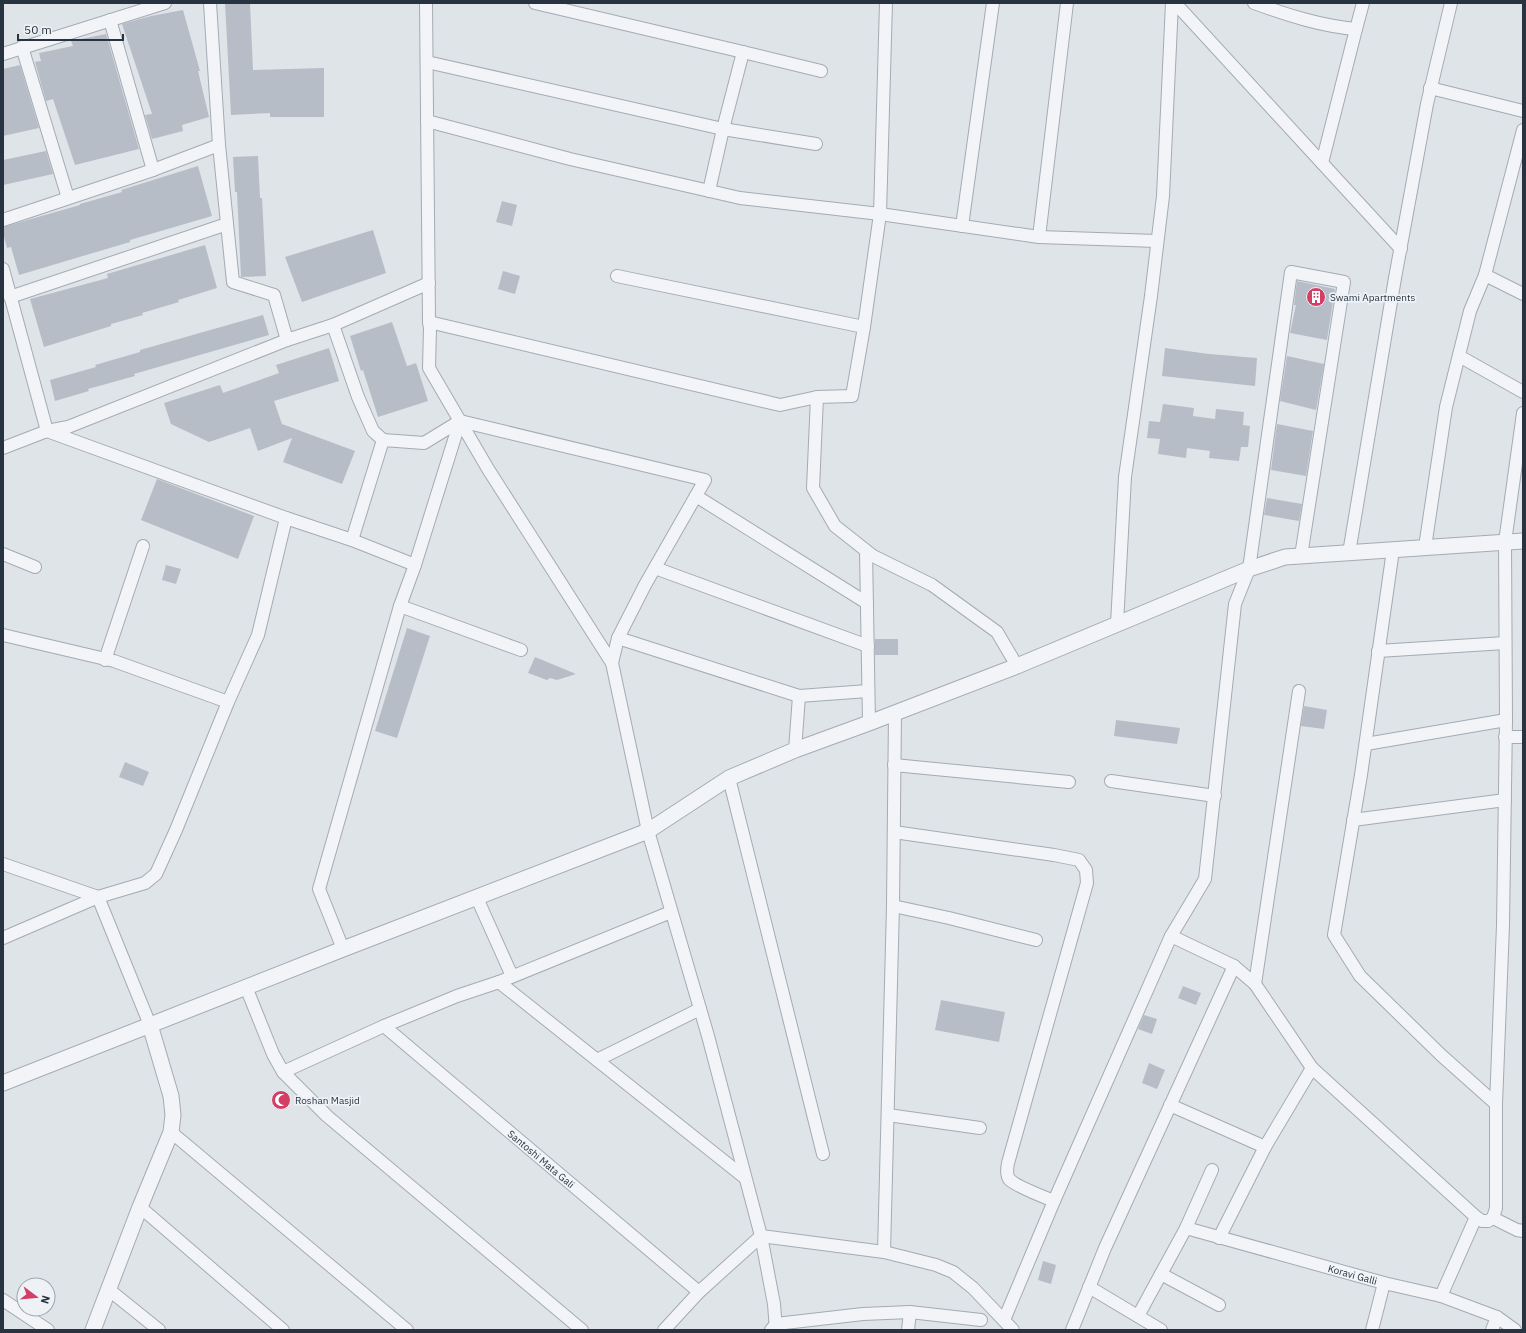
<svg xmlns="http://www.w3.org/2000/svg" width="1526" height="1333" viewBox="0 0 1526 1333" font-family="'IBM Plex Sans',sans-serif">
<rect width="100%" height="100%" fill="#dfe4e9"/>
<path fill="#b6bdc6" d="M225 3H250L253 70 324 68V117H270V113L231 115Z
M183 10 200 71H198L209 117 182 125 183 131 152 139 145 115 152 114 122 24 151 16Z
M106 34 139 149 75 165 53 99 46 101 35 62 41 61 39 53 73 46 71 41Z
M20 65 39 128 3 136V69Z
M46 151 53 174 3 185V160Z
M258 156 260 198H262L266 276 241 277 237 192H235L233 157Z
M198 166 212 216 130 240V242L19 275 11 247 7 248 3 233V227L80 205V204L122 192 121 190Z
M502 201 517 205 512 226 496 222Z
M373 230 386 273 302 302 285 257Z
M205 245 217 288 178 300 179 302 142 313 143 315 111 324V326L44 347 30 299 108 278 107 274Z
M503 271 520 276 515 294 498 289Z
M1297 281 1335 289 1327 340 1290 333 1296 305H1294Z
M263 315 269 335 134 374 135 376 88 389 89 391 55 401 50 380 96 367 95 365 140 352V350Z
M392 322 407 366 416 363 428 401 378 417 363 370 361 371 350 336Z
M329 348 339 381 274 401 282 424 355 451 342 484 283 462 292 438 258 451 250 428 209 442 171 424 164 403 220 385 223 393 279 373 276 365Z
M1165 348 1209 354 1257 358 1255 386 1162 376Z
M1287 356 1324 364 1316 410 1280 401Z
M1163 404 1194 408 1193 416 1215 419 1216 409 1244 412 1243 425 1250 426 1248 447H1241L1239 461 1209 458 1210 451 1187 448 1186 458 1158 454 1160 439 1147 438 1149 421 1160 422Z
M1277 424 1313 431 1306 476 1271 470Z
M157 479 254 516 238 559 141 520Z
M1267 498 1302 504 1299 521 1264 515Z
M166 565 181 569 176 584 162 580Z
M407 628 430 636 397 738 375 731Z
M875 639H898V655H875Z
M535 657 576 674 557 680 550 678 547 680 528 673Z
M1304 706 1327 710 1324 729 1301 726Z
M1116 720 1180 728 1177 744 1114 736Z
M125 762 149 772 143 786 119 777Z
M1183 986 1201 993 1196 1005 1178 998Z
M941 1000 1005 1012 999 1042 935 1030Z
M1144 1015 1157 1019 1152 1034 1138 1029Z
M1149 1063 1165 1070 1157 1089 1142 1083Z
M1043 1261 1056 1265 1051 1284 1038 1280Z"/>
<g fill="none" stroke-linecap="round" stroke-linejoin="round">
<g stroke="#a4abb3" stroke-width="14">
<g id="minor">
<path d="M210 3 219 145 233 282 274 295 287 340"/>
<path d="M426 3 429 322 430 328 429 368 488 469 612 663 648 831 708 1036 761 1236 774 1304 776 1330"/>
<path d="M535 3 743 52 821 71"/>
<path d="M1175 3 1322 163 1356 29"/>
<path d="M1254 3C1287 15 1321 26 1356 29L1363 3"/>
<path d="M110 20 153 170"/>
<path d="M22 47 68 198"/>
<path d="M3 54 165 3"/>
<path d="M427 62 723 129 816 144"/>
<path d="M1430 88 1523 111"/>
<path d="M427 121 570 159 740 198 880 214 1039 237 1157 241"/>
<path d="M1523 130 1485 275 1523 294"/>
<path d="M1322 163 1401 249"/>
<path d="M709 191 723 129 743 52"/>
<path d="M3 220 153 170 219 145"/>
<path d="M962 226 993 3"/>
<path d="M1039 237 1067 3"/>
<path d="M3 269 47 431 286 518 258 635 228 702 176 830 156 874 145 883 98 897 3 938"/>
<path d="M617 276 864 327 880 214 886 3"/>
<path d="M10 297 227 224"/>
<path d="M429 322 780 405 817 397 852 396 864 327"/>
<path d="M333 325 358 397 373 431 383 440"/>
<path d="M1459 356 1523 392"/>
<path d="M817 397 813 488 835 526 873 556 932 585 997 632 1017 666"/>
<path d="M3 448 47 431 68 427 287 340 333 325 429 283"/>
<path d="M696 496 867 603"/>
<path d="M286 518 352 540 415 565"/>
<path d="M352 540 383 440 424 443 460 421 705 480 645 585 618 638 612 663"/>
<path d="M1425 547 1446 407 1470 311 1485 275"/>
<path d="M1393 550 1361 775 1334 935 1360 976 1441 1055 1496 1104"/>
<path d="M866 551 869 723"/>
<path d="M1349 553 1395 278 1427 104 1451 3"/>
<path d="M3 554 35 567"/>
<path d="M1301 556 1344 282 1291 272 1249 569 1235 604 1205 879 1171 936 1234 966 1255 984 1312 1068 1476 1217 1482 1221H1488L1493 1218 1496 1208V1104L1503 925 1506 720 1505 542 1523 413"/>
<path d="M655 568 868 646"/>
<path d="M400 606 521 650"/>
<path d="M1117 624 1125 477 1151 296 1163 196 1172 3"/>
<path d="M3 635 114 661 228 702"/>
<path d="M618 638 799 696 868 691"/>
<path d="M1378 651 1505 643"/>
<path d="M105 660 143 546"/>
<path d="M1505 737H1523"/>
<path d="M1366 744 1506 720"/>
<path d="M795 750 799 696"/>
<path d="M894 765 1069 782"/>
<path d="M729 778 823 1154"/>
<path d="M1111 781 1215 796"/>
<path d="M1353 820 1505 800"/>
<path d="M894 832 1054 855 1079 860 1086 870 1087 883 1008 1163C1007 1168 1006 1174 1009 1179 1015 1186 1044 1197 1054 1201"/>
<path d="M3 864 98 897 150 1025"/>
<path d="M477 898 512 976"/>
<path d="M893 906 949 918 1036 940"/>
<path d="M343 949 319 889 400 606 415 565 460 421"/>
<path d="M499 982 744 1177"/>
<path d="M1255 984 1299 691"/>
<path d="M246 987 273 1054 283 1072 384 1026 457 996 499 982 671 912"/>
<path id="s1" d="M384 1026 699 1292"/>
<path d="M597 1060 700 1009"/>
<path d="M283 1072 327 1116 582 1330"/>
<path d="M1170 1105 1265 1147"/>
<path d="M888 1115 980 1128"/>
<path d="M171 1132 407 1330"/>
<path d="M140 1207 283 1330"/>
<path d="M1493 1218 1517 1230 1523 1231"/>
<path id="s2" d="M1186 1228 1384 1283 1441 1296 1497 1317 1515 1330"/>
<path d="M1219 1238 1265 1147 1312 1068"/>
<path d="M884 1252 936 1265 953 1272 973 1288 1013 1330"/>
<path d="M1161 1274 1219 1305"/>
<path d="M1089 1287 1161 1330"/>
<path d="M108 1289 159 1330"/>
<path d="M1441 1296 1476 1217"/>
<path d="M3 1300 48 1330"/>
<path d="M1138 1316 1186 1228 1212 1170"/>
<path d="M1004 1320 1054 1201 1171 936"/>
<path d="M664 1330 699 1292 761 1236 884 1252 893 906 895 713"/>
<path d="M771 1330 776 1324 863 1314 910 1312 981 1320"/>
<path d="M908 1330 910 1312"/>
<path d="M1072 1330 1105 1248 1234 966"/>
<path d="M1372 1330 1384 1283"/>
<path d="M1492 1330 1497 1317"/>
</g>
</g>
<g stroke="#a4abb3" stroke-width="17">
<path id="tertiary" d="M3 1083 343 949 648 831 729 778 795 750 869 723 1017 666 1249 569 1285 557 1523 541
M93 1330 140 1207 171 1132 173 1115 171 1096 150 1025"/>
</g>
<use href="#minor" stroke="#f2f4f7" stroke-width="12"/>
<use href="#tertiary" stroke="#f2f4f7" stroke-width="15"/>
</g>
<defs>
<g id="building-disc" transform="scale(1)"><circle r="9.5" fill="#d33f64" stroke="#eef2f6"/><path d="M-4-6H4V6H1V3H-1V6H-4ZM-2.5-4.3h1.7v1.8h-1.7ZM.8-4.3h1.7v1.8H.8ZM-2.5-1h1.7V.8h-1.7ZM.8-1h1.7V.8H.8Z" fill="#fff"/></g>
<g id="mosque-disc" transform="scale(1)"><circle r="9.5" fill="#d33f64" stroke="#eef2f6"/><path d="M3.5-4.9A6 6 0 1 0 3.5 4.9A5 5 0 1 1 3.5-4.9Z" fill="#fff"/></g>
</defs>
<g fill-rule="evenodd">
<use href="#building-disc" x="1316" y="297"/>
<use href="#mosque-disc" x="281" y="1100"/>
</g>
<g text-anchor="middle" stroke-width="3.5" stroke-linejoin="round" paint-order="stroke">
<g font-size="10" fill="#273340" stroke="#eef2f6" text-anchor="start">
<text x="1330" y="301">Swami Apartments</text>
<text x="295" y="1104">Roshan Masjid</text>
</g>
<g font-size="10" fill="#273340" stroke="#eef2f6">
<text dy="4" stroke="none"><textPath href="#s1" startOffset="206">Santoshi Mata Gali</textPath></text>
<text dy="4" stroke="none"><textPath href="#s2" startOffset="173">Koravi Galli</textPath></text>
</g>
</g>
<rect width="1526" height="1333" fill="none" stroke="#273340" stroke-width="8"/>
<g transform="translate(36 1297) rotate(106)"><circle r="19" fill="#eef2f6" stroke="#9ea6ad"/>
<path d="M0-3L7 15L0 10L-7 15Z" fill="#d33f64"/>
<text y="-6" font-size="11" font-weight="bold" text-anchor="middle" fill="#273340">N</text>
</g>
<path d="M18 34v6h105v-6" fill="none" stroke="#273340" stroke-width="2"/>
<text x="24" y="34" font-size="12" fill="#273340" stroke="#eef2f6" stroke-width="3" paint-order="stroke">50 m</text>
</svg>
